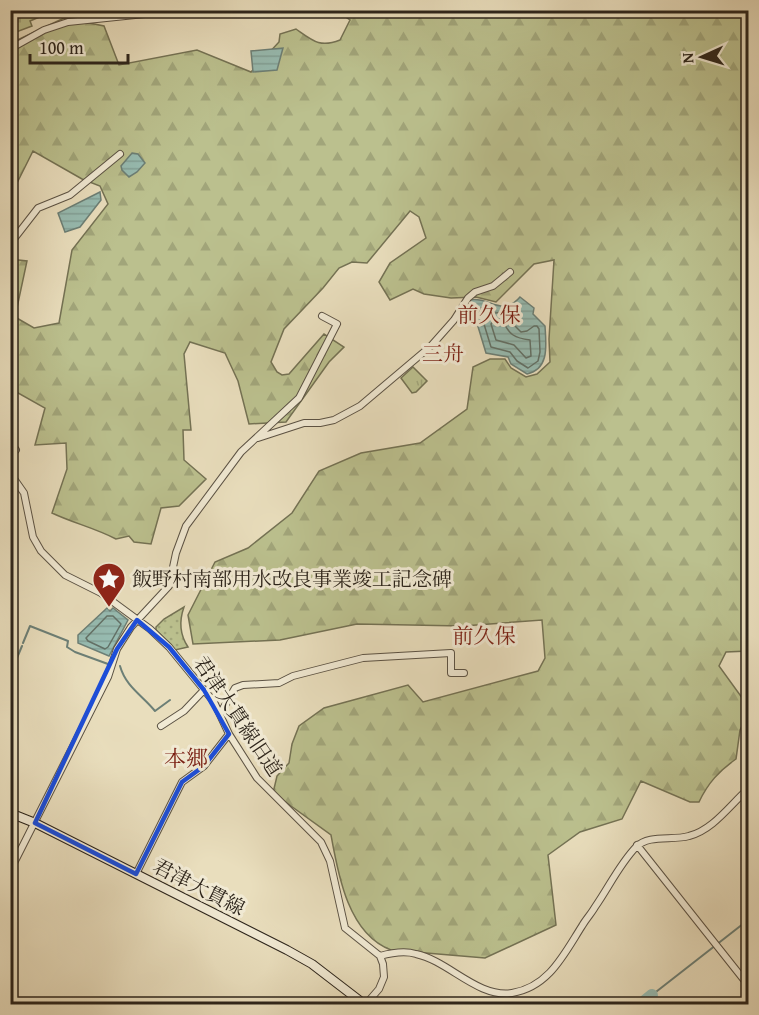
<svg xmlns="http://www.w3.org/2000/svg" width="759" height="1015" viewBox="0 0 759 1015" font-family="'Gentium Book Plus','Noto Serif JP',serif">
<defs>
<pattern id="grass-tufts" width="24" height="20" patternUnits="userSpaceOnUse" patternTransform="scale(1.5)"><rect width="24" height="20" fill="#bbc08e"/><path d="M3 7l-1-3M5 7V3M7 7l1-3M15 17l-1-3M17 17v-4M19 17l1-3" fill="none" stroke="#a1a57a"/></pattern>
<pattern id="forest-firs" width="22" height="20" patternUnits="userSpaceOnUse" patternTransform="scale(1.5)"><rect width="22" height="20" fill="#bbc08e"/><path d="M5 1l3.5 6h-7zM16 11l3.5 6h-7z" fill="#a1a57a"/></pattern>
<pattern id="cemetery-stones" width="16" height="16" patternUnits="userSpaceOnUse" patternTransform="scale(1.5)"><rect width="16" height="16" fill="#bbc08e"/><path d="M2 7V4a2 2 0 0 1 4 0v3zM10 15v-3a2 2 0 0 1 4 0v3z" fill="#a1a57a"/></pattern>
<pattern id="park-dots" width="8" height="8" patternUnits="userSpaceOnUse" patternTransform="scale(1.5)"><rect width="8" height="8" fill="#bbc08e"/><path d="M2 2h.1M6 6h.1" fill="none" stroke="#a1a57a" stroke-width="1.8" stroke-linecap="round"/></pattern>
<pattern id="water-rules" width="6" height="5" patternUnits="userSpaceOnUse" patternTransform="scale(1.5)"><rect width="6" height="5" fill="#97bcb2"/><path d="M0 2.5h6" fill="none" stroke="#82a198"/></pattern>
</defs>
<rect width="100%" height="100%" fill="#e9debd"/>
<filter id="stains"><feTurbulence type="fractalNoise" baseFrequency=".00333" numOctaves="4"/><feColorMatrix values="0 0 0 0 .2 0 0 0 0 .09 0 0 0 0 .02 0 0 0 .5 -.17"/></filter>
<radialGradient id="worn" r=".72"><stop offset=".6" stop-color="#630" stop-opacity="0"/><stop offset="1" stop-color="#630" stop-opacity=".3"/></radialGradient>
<path fill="url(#grass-tufts)" stroke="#747254" stroke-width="1.5" d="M413 367 427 381 416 392 412 393 401 378Z"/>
<path fill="url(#forest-firs)" stroke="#747254" stroke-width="1.5" d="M337 11H748V651L726 652 719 666 748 706V714L740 730 736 759C719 771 708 783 699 802H690L641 781 622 819 580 832 548 855 556 925 485 958 391 950C348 934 338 874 331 835L273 793 277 776 289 763 292 744 299 726 324 708 408 685 423 702 538 671 545 658 542 620 463 626 357 624 280 640 193 644 188 615 215 562 248 548 292 513 319 471 361 453 420 443 467 409 473 367 490 359H505L511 368 526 377 537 374 550 362 549 339 554 260 534 264 496 302 476 297 451 298 424 294 413 289 390 300 379 282 390 263 426 238 419 217 410 211 367 263 352 262 339 268 323 288 284 329 271 362 277 372 282 375 289 374 324 334 344 347 329 362 286 422 249 424 238 381 225 353 190 342 184 354 191 430H183L184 460 206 479 179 506 161 508 151 544 134 542 129 536 116 539C95 528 73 523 52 513L67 469 66 443 35 445 45 408 11 389 10 259 27 261 15 317 34 328 59 323 72 250 108 204 100 186 82 179 33 151 16 185 11 188V43L64 18 104 26 119 65 197 50 251 72 279 42 280 34 296 29C313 41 320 48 340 40L350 20Z"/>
<path fill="url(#cemetery-stones)" stroke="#747254" stroke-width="1.5" d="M11 10H53L54 11 30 21 32 26 11 34Z"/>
<path fill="url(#park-dots)" stroke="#747254" stroke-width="1.5" d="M184 607C179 621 180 635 188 647L175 650 156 630V627L164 619Z"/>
<path fill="url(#water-rules)" stroke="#6c7f76" stroke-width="1.5" d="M283 48 277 70 253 72 251 51Z
M132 153 138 154 145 163 137 172 129 177 122 170 121 166Z
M100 192 101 200 80 227 65 232 58 213Z
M520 297 534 308 533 314 545 326C546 344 550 369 527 374L511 364 508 357 486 353 470 300C489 296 502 318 520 297Z
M107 608 110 611 113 608 128 620 109 656 78 643V635Z"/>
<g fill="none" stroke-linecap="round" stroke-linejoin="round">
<path stroke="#627066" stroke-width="1.5" d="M480 308H483L495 313 508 312 513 324 521 332 527 331 534 326H537L539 329 540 352 538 361 528 368 517 361 510 352 491 347 480 311Z
M494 320 503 321C509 335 515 338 530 340L531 356 526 358 514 345 496 340 491 324Z
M107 616H113L121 624 108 647 105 649 88 641 86 638Z"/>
<path stroke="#6c7f76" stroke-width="2" d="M23 643 30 626 68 641 67 647 75 652 108 664
M14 665 22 646
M120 666C126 687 142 695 155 711L170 700
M10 676 13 670
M652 995 748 920"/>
<path stroke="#97bcb2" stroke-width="12" d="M641 1004 652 995"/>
<g stroke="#5b5244" stroke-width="8">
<path id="minor" d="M10 49 44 30 68 22 183 10
M10 244 38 208 70 195 120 154
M258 438 304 423H320L334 420 360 406 431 346 454 320 468 298 475 292 493 286 510 272
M10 442 16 450 10 457
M10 473 24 493 33 537 41 551 65 575 101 593 150 629 169 647 214 702 229 734 257 778 321 842 330 861 345 928 380 956 383 964 384 977 379 989 366 1004
M220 714 235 688 243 685 279 683 293 676 363 658 451 653V673H464
M161 726 184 711 204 690
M637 845 748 985
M10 871 108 677 117 649 131 627 169 586 176 553 186 526 241 452 299 398 337 324 322 316
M136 874 182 782 204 766 229 734
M380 956C391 953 406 951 416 954 449 961 477 998 512 993 549 987 564 954 582 926 586 919 591 914 595 907 609 887 619 865 636 847 649 834 672 841 689 836 713 830 730 805 748 789"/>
</g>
<g stroke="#2c241b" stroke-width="10">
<path id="secondary" d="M10 813 35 823 287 950 312 964 364 1004"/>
</g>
<use href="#minor" stroke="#f1ead4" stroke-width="6"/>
<use href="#secondary" stroke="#f1ead4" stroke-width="8"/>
</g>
<path fill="none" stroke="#1d4ed8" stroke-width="4.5" stroke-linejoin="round" d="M137 620 169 647 204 690 229 734 204 766 182 782 136 874 35 823 117 649Z"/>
<defs>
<g id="sight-pin" transform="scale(1.725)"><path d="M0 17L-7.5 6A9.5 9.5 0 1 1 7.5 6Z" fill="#8f2418" stroke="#f1ead4"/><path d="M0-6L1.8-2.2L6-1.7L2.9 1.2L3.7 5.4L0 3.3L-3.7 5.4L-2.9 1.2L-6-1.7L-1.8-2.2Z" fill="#fff"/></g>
</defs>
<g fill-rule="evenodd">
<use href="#sight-pin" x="109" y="579"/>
</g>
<g text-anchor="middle" stroke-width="6" stroke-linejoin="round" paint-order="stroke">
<g font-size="20" fill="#2c241b" stroke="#f1ead4" text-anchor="start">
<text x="132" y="586">飯野村南部用水改良事業竣工記念碑</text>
</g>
<g font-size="20" fill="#2c241b" stroke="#f1ead4">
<text transform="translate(238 716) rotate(56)" y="7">君津大貫線旧道</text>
<text transform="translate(199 887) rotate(27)" y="7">君津大貫線</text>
</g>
<g font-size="21" fill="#7a1f14" stroke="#f1ead4">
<text x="489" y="322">前久保</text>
<text x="443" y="361">三舟</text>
<text x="484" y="643">前久保</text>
</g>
<g font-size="22" fill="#7a1f14" stroke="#f1ead4">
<text x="186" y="766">本郷</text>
</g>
</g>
<rect width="759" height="1015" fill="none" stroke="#e9debd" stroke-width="36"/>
<rect x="12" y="12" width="735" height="991" fill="none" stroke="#2c241b" stroke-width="3"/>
<rect x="18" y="18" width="723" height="979" fill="none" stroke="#2c241b" stroke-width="1.5"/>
<g transform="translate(702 57) rotate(266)" stroke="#f1ead4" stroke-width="4.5" paint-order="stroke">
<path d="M0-4.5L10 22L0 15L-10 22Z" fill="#2c241b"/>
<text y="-9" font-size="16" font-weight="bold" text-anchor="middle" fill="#2c241b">N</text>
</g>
<path d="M30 54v9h98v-9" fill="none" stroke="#2c241b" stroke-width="3"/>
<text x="39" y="54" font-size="18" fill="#2c241b" stroke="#f1ead4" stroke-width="4.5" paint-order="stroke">100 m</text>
<rect width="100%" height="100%" filter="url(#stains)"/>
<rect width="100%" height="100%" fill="url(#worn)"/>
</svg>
